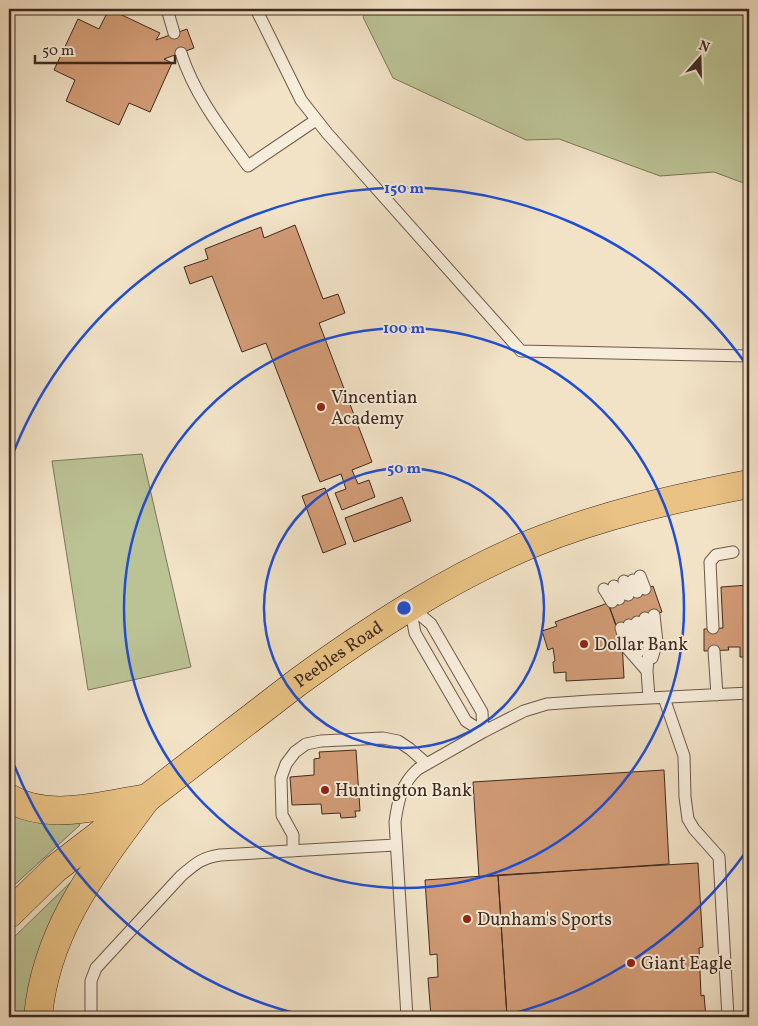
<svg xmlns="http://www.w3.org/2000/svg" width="758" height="1026" viewBox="0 0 758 1026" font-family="Vollkorn,serif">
<rect width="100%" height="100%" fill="#f2e3c7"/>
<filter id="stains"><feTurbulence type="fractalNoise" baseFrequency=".004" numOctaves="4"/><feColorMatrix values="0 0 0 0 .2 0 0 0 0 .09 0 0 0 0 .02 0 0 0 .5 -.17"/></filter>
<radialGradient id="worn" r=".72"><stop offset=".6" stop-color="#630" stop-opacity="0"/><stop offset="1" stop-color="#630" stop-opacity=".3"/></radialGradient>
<path fill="#bbc395" stroke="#7c765a" d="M368 9H749V185L714 172 660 176 559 139 526 140 393 78 363 17Z
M142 454 191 667 88 690 52 461Z
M9 812 18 817 53 824 75 821 80 825 9 890Z
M78 875 31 977 24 1017H9V942Z"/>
<path fill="#d29c76" stroke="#3e2920" d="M109 9 160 33 156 40 187 29 194 48 164 59 172 63 150 112 129 103 119 125 66 101 75 80 54 70 78 19 99 29Z
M295 225 323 299 338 294 345 313 319 323 372 462 352 470 358 484 369 480 375 497 342 510 335 493 346 489 341 474 320 482 266 343 242 352 212 276 190 284 184 267 208 259 205 249 261 227 264 238Z
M325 488 346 544 323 553 302 496Z
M402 497 411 521 354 542 345 518Z
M749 585V657H740V647H728L729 650 704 651V629L723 628 721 587Z
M653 586 662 612 617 629 608 603Z
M608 603 622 641 624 678 566 681V672L554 673 553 662 555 661 553 648 548 650 542 631 557 626 555 622Z
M356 750 360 811H355L356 817 341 818 340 813 322 814 321 804 292 805 290 777 314 775V759L320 758 319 752Z
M664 770 669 864 479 877 473 782Z
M698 863 703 947 699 948 701 996 704 995 706 1017H507L498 875Z
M498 875 507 1017H431L428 978 438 977 437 954 430 955 425 880Z"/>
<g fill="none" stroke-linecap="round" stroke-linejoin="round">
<g stroke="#6b584a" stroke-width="13">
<path id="lane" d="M167 9 174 33
M256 9 301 100 327 133 521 351 749 356
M181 53C195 96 222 130 248 166L316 120
M640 576 645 589
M633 580 637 592
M624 581 628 595
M614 586 619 599
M604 589 612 602
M410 607 415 633 466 721 483 732
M411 607 431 624 482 712 483 732
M645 618 649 647 647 671 649 698
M637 622 642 642
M629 625 638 652
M621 628 627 648 647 671
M713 628 710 562 716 555 733 552
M714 651 717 695
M652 658 657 642 654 615
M664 698 684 756 685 797 688 819 694 829 719 857 728 1017
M293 851V835L282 815 281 778 286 764 295 752 306 744 321 741 383 738 398 741 410 749 427 764
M91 1017V981L96 968 181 876C195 864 201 858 220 855L395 845
M407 1017 395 822C398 801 401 784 418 769L483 732 524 711 547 704 590 701 749 693"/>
</g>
<g stroke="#3e2920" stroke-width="29">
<g id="primary">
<path id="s1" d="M9 914 55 869 298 682C371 629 449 578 533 543 602 515 676 498 749 484"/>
</g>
</g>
<g stroke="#3e2920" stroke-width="29">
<path id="highway" d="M9 798C48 822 104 805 147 798
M38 1017C46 929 96 867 147 798"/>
</g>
<use href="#lane" stroke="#f7eddb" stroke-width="11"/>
<use href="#primary" stroke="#e9c284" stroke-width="28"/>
<use href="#highway" stroke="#e9c284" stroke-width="28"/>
</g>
<g fill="none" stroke="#1d4ed8" stroke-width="2.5">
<circle cx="404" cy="608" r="140"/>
<circle cx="404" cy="608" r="280"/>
<path d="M748 849A420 420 0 0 1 498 1017M310 1017A420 420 0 0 1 9 752M9 464A420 420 0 0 1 748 367"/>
</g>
<g fill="#8f2418" stroke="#f7eddb" stroke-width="2">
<circle cx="321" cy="407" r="5"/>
<circle cx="584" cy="644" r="5"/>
<circle cx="325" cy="790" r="5"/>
<circle cx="467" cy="919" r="5"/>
<circle cx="631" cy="963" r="5"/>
</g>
<g text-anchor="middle" stroke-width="4" stroke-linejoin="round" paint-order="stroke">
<g font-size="18" fill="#3e2920" stroke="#f7eddb" text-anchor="start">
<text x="331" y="403">Vincentian<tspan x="331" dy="21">Academy</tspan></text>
<text x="594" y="650">Dollar Bank</text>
<text x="335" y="796">Huntington Bank</text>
<text x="477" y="925">Dunham's Sports</text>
<text x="641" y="969">Giant Eagle</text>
</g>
<g font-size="18" fill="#3e2920" stroke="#f7eddb">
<text dy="6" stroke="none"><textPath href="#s1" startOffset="420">Peebles Road</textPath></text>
</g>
</g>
<circle cx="404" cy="608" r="8" fill="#1d4ed8" stroke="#f7eddb" stroke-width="2.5"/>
<g font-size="15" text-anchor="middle" font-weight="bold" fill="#1d4ed8" stroke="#f7eddb" stroke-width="4" stroke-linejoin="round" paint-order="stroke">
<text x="404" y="193">150 m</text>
<text x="404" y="333">100 m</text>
<text x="404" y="473">50 m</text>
</g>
<rect width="758" height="1026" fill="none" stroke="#f2e3c7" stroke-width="30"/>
<rect x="10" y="10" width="738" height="1006" fill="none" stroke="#3e2920" stroke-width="2.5"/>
<rect x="15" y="15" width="728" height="996" fill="none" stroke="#3e2920"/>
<g transform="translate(700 58) rotate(20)" stroke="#f7eddb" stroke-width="4" paint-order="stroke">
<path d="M0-4L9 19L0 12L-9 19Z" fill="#3e2920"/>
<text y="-8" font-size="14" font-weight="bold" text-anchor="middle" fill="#3e2920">N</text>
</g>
<path d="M35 55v8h140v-8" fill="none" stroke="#3e2920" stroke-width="2.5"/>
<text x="42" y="55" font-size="15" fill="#3e2920" stroke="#f7eddb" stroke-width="4" paint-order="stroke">50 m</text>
<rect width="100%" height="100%" filter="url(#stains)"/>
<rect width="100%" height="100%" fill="url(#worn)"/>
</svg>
